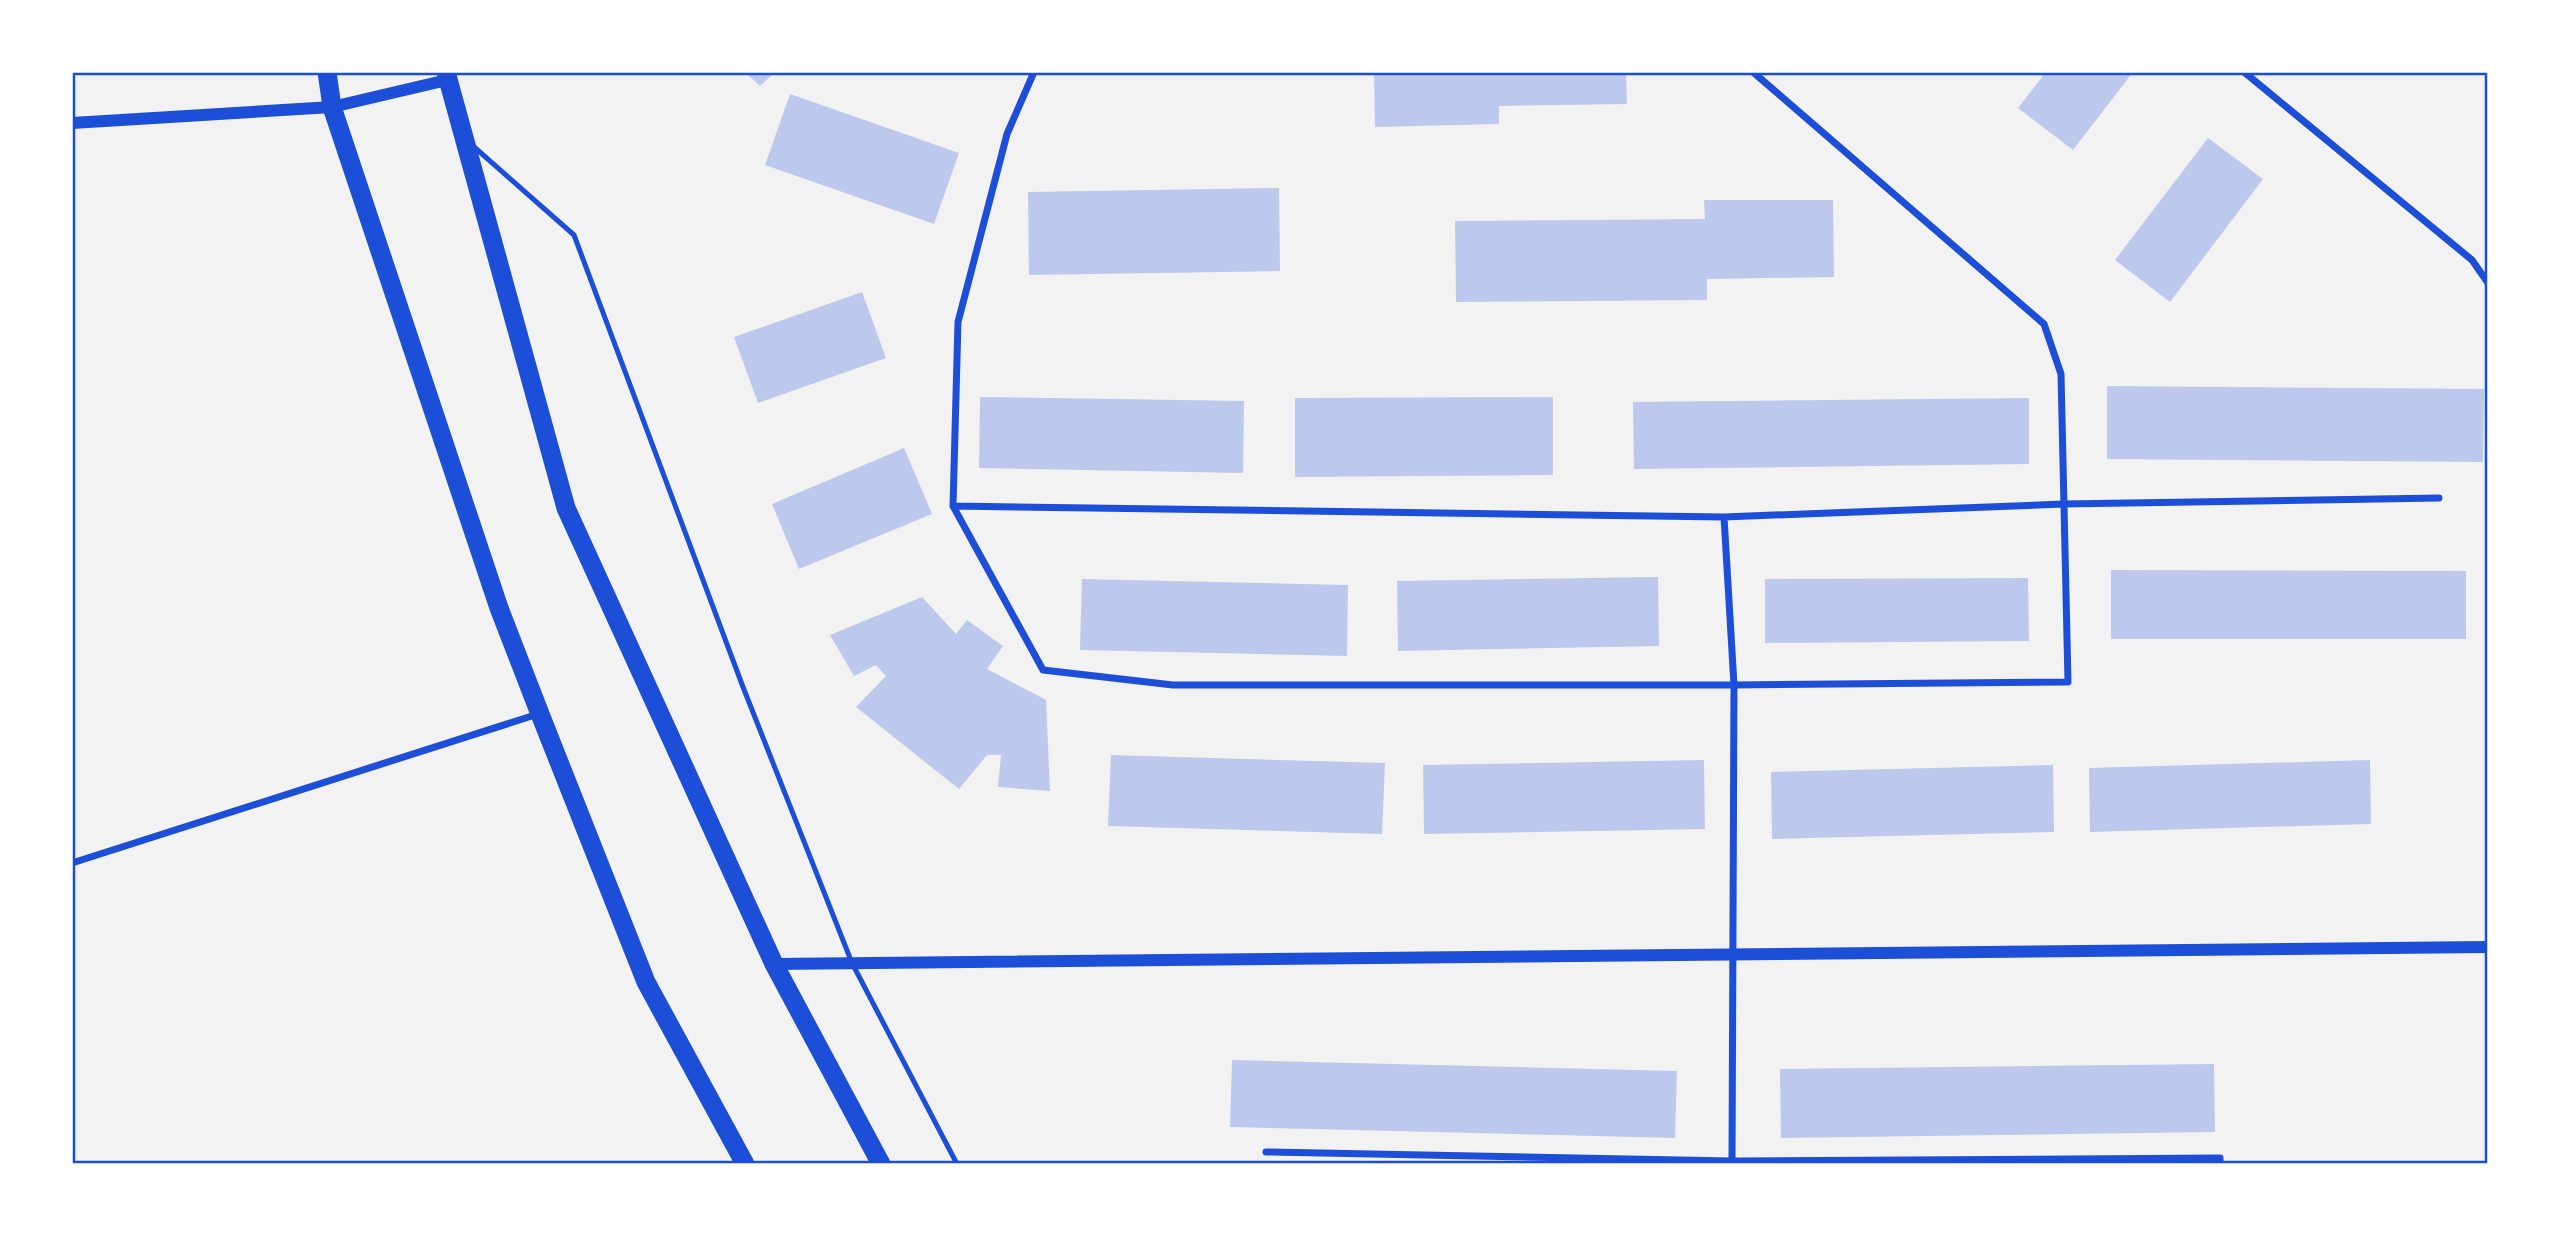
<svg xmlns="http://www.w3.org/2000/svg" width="2560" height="1236" viewBox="0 0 2560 1236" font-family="Ubuntu,sans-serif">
<rect width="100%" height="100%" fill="#f2f2f2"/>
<path fill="#bdc9ec" d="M745 72H775L760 86Z
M1374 72H1626L1627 104 1499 106V124L1375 127Z
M2046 72H2133L2073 150 2018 108Z
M790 94 959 153 934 224 765 165Z
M2208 138 2263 179 2170 302 2115 260Z
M1279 188 1280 271 1029 275 1028 192Z
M1704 200H1833L1834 277 1707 279V300L1456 302 1455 221 1705 219Z
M862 292 886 358 758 403 734 337Z
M2107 386 2484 389 2483 462 2107 459Z
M980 397 1244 401 1243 473 979 468Z
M1553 397V475L1295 477V398Z
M2029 398V464L1634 469 1633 402Z
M904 448 932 514 799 569 772 504Z
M2111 570 2466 571V639H2111Z
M1658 577 1659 646 1398 651 1397 581Z
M2028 578 2029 641 1765 643V579Z
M1082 579 1348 585 1347 656 1080 650Z
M922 597 956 634 967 620 1003 646 987 669 1046 700 1050 791 998 787 1001 755H987L959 789 856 707 886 676 876 665 854 676 830 635Z
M1111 755 1385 763 1382 834 1108 826Z
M1704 760 1705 829 1424 834 1423 765Z
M2370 760 2371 824 2090 832 2089 768Z
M2053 765 2054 832 1772 839 1771 772Z
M1232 1060 1677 1071 1675 1138 1230 1127Z
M2214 1064 2215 1132 1781 1138 1780 1069Z"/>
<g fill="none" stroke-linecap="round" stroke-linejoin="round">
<path stroke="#1d4ed8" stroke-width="5" d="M473 146 574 235 743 687 852 963 957 1164"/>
<path stroke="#1d4ed8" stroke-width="7" d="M1034 72 1007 134 958 322 953 506 1043 670 1173 685H1734L1724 517
M2244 72 2472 260 2488 283
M953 506 1724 517 2064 504 2439 498
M72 863 538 714
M1266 1152 1732 1161 2220 1158V1164
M1732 1164 1734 685 2068 682 2061 374 2044 324 1753 72"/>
<path stroke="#1d4ed8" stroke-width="12" d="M72 123 332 107 447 80 451 76
M774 964 2488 947"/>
<path stroke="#1d4ed8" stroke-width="19" d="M327 72 332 107 499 608 540 714 646 982 745 1164
M446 72 566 508 774 964 881 1164"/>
</g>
<rect width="2560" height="1236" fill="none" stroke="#ffffff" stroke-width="147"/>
<rect x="74" y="74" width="2412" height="1088" fill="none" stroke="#1d4ed8" stroke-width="2.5"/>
</svg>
